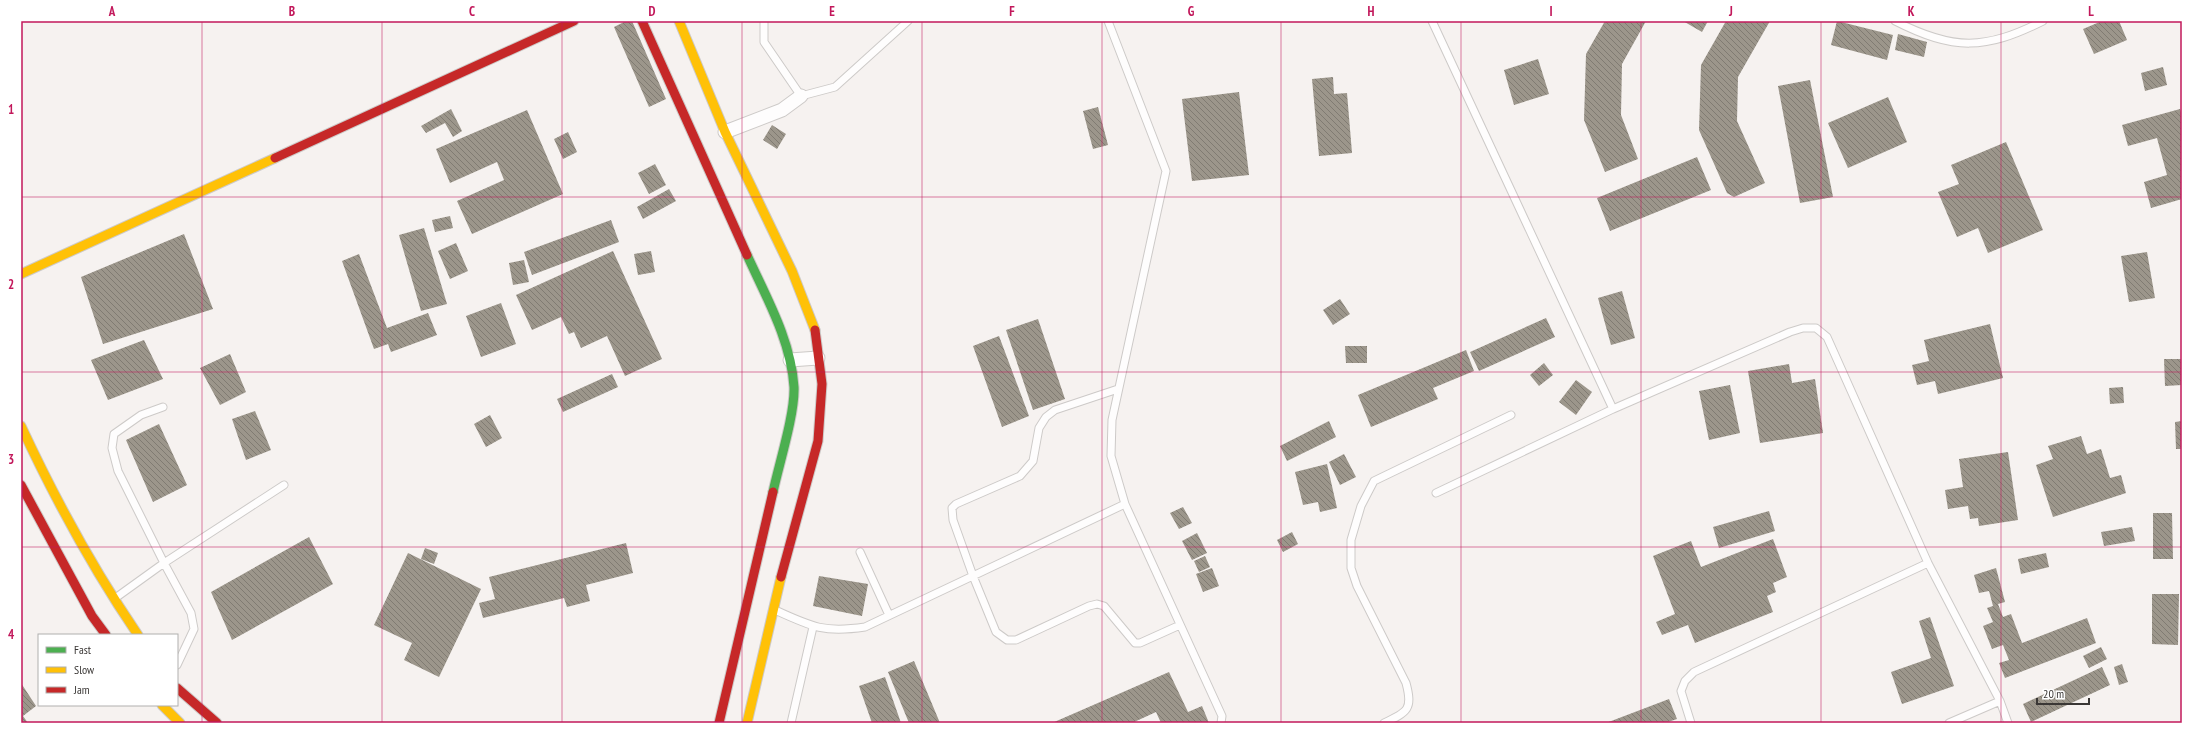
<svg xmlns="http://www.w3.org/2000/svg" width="2203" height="744" viewBox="0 0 2203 744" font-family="'PT Sans Narrow',sans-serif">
<defs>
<pattern id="building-back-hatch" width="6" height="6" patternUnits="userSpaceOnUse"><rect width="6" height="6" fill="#9c968b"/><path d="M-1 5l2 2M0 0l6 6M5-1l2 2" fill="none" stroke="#807b72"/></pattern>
</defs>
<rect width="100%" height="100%" fill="#f6f2f0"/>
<path fill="url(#building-back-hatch)" d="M626 21H632L666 99 649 107 614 27Z
M1605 21H1646L1622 64 1621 115 1638 159 1605 172 1584 120 1586 54Z
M1683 21H1708L1702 32Z
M1726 21H1770L1738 77 1737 121 1765 183 1734 197 1727 193 1699 130 1701 65Z
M1837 21 1893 35 1887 60 1831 45Z
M2102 21H2119L2127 40 2094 54 2083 29Z
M1898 34 1927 42 1924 57 1895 50Z
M1538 59 1549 94 1514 105 1504 70Z
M2163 67 2167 85 2145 91 2141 73Z
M1333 77 1334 94 1347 93 1352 153 1319 156 1312 79Z
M1810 80 1833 197 1800 203 1778 86Z
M1239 92 1249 175 1192 181 1182 99Z
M1888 97 1907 142 1848 168 1828 123Z
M1098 107 1108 145 1093 149 1083 111Z
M451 109 462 131 453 137 445 123 426 133 421 126Z
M2180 109 2182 115V199L2151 208 2144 182 2167 175 2157 138 2128 146 2122 125Z
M527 110 563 194 472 234 457 201 504 180 497 162 450 183 436 149Z
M772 125 786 134 777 149 763 140Z
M568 132 577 152 563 159 554 139Z
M2006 142 2043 230 1988 253 1978 228 1957 237 1938 192 1959 184 1951 165Z
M1697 157 1711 190 1610 231 1597 198Z
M655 164 666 185 649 194 638 173Z
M669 189 676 201 643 219 637 207Z
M450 216 453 228 435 232 432 220Z
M611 220 619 242 532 275 524 252Z
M424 228 447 304 421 311 399 235Z
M184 234 213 309 103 344 81 277Z
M456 243 468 271 450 279 438 251Z
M613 251 662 359 625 376 607 336 581 348 574 332 569 334 561 317 532 330 516 295Z
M651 251 655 272 638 275 634 254Z
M2147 252 2155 298 2129 302 2121 256Z
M359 254 387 328 428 313 437 335 391 352 388 344 374 349 342 261Z
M524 260 529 282 513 285 509 263Z
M1622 291 1635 338 1611 345 1598 298Z
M1340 299 1350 314 1333 325 1323 310Z
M501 303 516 344 481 357 466 316Z
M1546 318 1555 337 1479 371 1470 352Z
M1038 319 1065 399 1033 410 1006 330Z
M1990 324 2003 378 1938 394 1935 381 1917 385 1912 365 1929 361 1924 340Z
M999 336 1029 416 1002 427 973 346Z
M144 340 163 379 108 400 91 360Z
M1345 346H1367V363H1346Z
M1466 350 1474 371 1433 388 1438 399 1371 427 1358 395Z
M230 354 246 392 220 405 200 368Z
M2164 359H2182V385L2165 386Z
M1544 363 1553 375 1539 386 1530 375Z
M1789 364 1792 383 1815 379 1823 433 1760 443 1748 371Z
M612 374 618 387 563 412 557 399Z
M1576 380 1592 392 1576 415 1559 402Z
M1730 385 1740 433 1709 440 1699 391Z
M2123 387 2124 403 2110 404 2109 388Z
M255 411 271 450 246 460 232 419Z
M490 415 502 438 486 447 474 424Z
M1329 421 1336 437 1287 461 1280 446Z
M2182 421V449H2176L2175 422Z
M159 424 187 485 153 502 126 440Z
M2081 436 2087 454 2101 449 2110 478 2121 475 2126 493 2053 517 2036 465 2053 459 2048 446Z
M2008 452 2018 520 1979 526 1978 518 1970 519 1968 506 1948 509 1945 490 1963 487 1959 459Z
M1344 454 1356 477 1340 485 1329 462Z
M1327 464 1337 508 1320 512 1318 502 1303 505 1295 472Z
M1183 507 1192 523 1179 529 1170 513Z
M1769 511 1775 531 1719 548 1713 527Z
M2153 513H2172L2173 559H2153Z
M2132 527 2135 541 2104 546 2101 532Z
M1292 532 1298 544 1283 552 1277 540Z
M1197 533 1207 553 1192 560 1182 541Z
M309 537 333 584 232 640 211 592Z
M1773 539 1787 577 1773 583 1776 592 1767 596 1773 612 1695 643 1688 625 1662 635 1656 622 1675 614 1653 556 1691 541 1701 567Z
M626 543 633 573 586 585 590 601 567 607 564 598 483 618 479 603 495 599 489 577Z
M425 548 438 553 434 564 421 559Z
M408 553 481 589 439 677 404 660 412 643 374 625Z
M2046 553 2049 567 2021 574 2018 559Z
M1205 556 1210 567 1199 572 1194 561Z
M1212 568 1219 586 1203 592 1196 574Z
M1996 568 2005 602 1998 604 2003 617 2011 614 2022 643 2087 618 2096 643 2005 678 1999 663 2009 660 2003 645 1992 649 1983 626 1993 622 1987 608 1993 606 1989 591 1979 593 1974 575Z
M819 576 868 584 862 616 813 606Z
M2152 594H2179L2178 645 2152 644Z
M1930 617 1954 686 1902 704 1891 672 1931 658 1919 621Z
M2101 647 2107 659 2089 668 2083 656Z
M914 661 940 723H909L888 672Z
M2122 664 2128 682 2119 685 2114 667Z
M2102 667 2110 685 2031 722 2023 704Z
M1169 672 1188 712 1202 706 1209 723H1161L1156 712 1132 723H1052Z
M885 677 901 723H872L859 686Z
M21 683 36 706 23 716 28 723H21Z
M1669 699 1677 719 1665 723H1606Z"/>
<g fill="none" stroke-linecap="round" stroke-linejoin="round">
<g stroke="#cdcac8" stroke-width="9">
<path id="lane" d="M764 21V42L801 96 835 87 908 21
M1108 21 1166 171 1112 420 1111 456 1125 504 1222 716 1221 723
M1432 21 1613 409 1790 332 1803 328H1816L1827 337 1928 563 2000 701 2008 723
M1895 21C1954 51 1985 50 2043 21
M1118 389 1055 410 1046 417 1039 428 1033 461 1020 476 956 504 952 508 953 520 973 576 996 632 1007 640H1016L1089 606 1097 604 1104 606 1135 643H1140L1180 625
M163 407 141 415 114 434 112 448 118 471 164 563 191 613 194 629 177 665
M1436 493 1613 409
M860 552 889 615
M114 599 164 563 284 485
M775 610C812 627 824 633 865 627L1125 504
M791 723 813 627
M1384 723C1408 712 1413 709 1406 683L1357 586 1351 568V540L1361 506 1374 481 1511 415
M1691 723 1681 691 1685 681 1694 672 1928 563
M1949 723 2000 701"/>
</g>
<g stroke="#cdcac8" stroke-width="15">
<path id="street" d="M725 132 782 110 801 96
M790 360 818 358"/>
</g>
<g stroke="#cdcac8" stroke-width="11">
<path id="fast" d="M747 255C766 297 791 340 794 387 795 414 779 464 773 492"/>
</g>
<g stroke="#cdcac8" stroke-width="11">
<path id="slow" d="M679 21 725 132 792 271 815 330
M21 274 275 158
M21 426C55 499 93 569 138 635
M162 705 180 723
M747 723 781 577"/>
</g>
<g stroke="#cdcac8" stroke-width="11">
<path id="jam" d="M642 21 747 255
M275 158 574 21
M21 485 92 616 106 635
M781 577 818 441 822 384 815 330
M177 688 217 723
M719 723 773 492"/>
</g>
<use href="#lane" stroke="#fefdfd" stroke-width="7"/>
<use href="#street" stroke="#fefdfd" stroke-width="13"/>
<use href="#fast" stroke="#4caf50" stroke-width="9"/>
<use href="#slow" stroke="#ffc107" stroke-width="9"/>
<use href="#jam" stroke="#c62828" stroke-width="9"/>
</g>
<path fill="none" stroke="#c2185b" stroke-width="1" stroke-opacity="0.55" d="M202 21V723M382 21V723M562 21V723M742 21V723M922 21V723M1102 21V723M1281 21V723M1461 21V723M1641 21V723M1821 21V723M2001 21V723M21 197H2182M21 372H2182M21 547H2182"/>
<rect width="2203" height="744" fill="none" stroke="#ffffff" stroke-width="44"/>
<rect x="38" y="634" width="140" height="72" fill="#ffffff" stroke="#b0afae"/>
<rect x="46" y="647" width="20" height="6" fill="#4caf50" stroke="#b0afae"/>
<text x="74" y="654" font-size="12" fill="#3a3735">Fast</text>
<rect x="46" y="667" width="20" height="6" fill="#ffc107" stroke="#b0afae"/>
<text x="74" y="674" font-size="12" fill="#3a3735">Slow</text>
<rect x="46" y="687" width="20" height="6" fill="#c62828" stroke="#b0afae"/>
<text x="74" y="694" font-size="12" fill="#3a3735">Jam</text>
<path d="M2037 698v6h52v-6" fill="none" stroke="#3a3735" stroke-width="2"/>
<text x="2043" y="698" font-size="12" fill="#3a3735" stroke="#ffffff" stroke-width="3" paint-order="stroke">20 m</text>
<rect x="22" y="22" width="2159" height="700" fill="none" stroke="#c2185b" stroke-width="1.5"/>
<g font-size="13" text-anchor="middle" font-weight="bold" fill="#c2185b">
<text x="112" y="16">A</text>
<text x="292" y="16">B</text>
<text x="472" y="16">C</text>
<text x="652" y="16">D</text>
<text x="832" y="16">E</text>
<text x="1012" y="16">F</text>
<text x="1191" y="16">G</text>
<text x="1371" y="16">H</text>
<text x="1551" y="16">I</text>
<text x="1731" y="16">J</text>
<text x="1911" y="16">K</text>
<text x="2091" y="16">L</text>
<text x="11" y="114">1</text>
<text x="11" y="289">2</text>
<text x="11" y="464">3</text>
<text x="11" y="639">4</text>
</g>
</svg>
